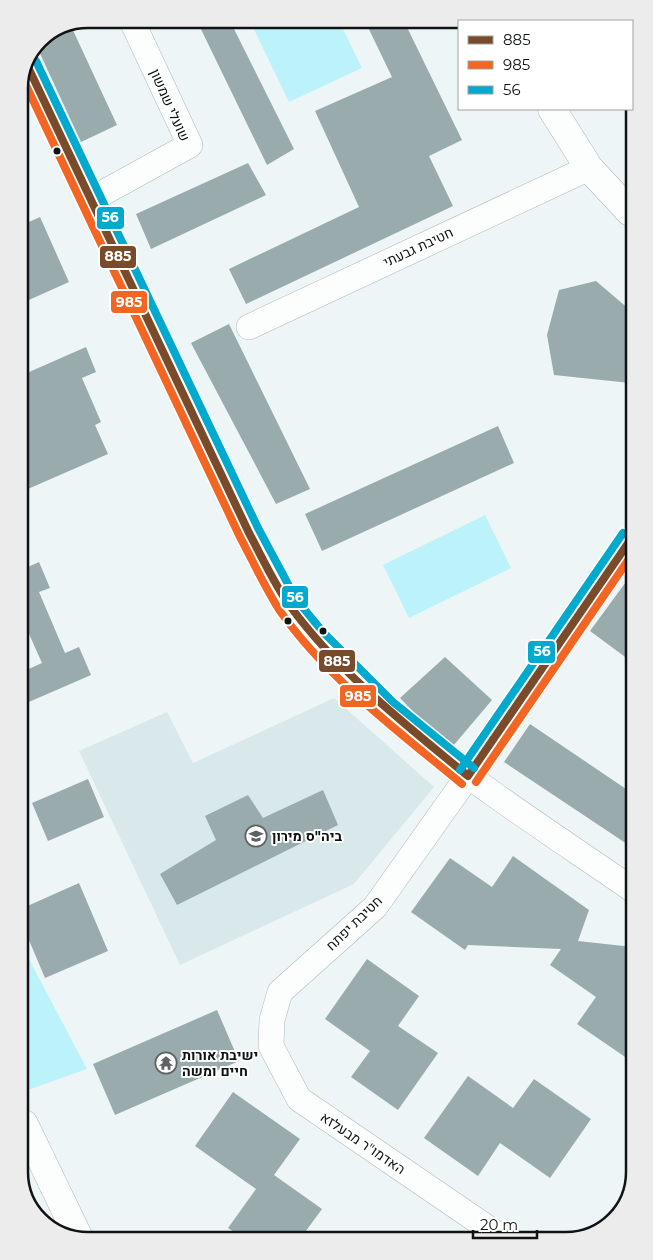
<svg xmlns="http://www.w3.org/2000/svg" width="653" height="1260" viewBox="0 0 653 1260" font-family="Montserrat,Heebo,sans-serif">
<rect width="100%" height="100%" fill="#eef5f6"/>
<path fill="#d9e8ea" d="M334 698 434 787 354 884 180 965 79 751 167 712 193 763Z"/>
<path fill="#bcf2fa" d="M249 19H338L362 68 289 102Z
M485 515 511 568 409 618 383 565Z
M23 948 87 1069 25 1091 24 1087Z"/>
<path fill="#99abad" d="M196 19H229L294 149 267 165Z
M364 19H403L462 140 429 156 453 206 246 304 229 269 359 207 315 111 392 77Z
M71 26 117 125 81 142 36 45 39 39Z
M248 163 266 195 151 249 136 214Z
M40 217 69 282 20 304V226Z
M596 281 630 310V383L554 375 547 335 559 290Z
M229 324 310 489 276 504 191 343Z
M86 347 96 372 82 378 101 422 95 425 108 454 21 492 20 376Z
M498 426 514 463 322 551 305 514Z
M21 552 28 567 39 562 50 588 39 592 65 653 79 647 91 675 22 705V672L42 663 21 616Z
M631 575 632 662 590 631Z
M445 657 492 700 453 746 427 726 400 698Z
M530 724 632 793 633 848 504 762Z
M88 779 104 817 48 841 32 803Z
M323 790 338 825 177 905 160 874 216 840 205 816 248 795 263 818Z
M513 856 589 910 578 941 633 947 634 1063 577 1024 596 997 550 965 561 949 468 945 465 950 411 912 450 858 492 887Z
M79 883 108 951 45 978 23 926V908Z
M367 959 419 996 398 1026 438 1053 398 1110 351 1077 370 1051 325 1019Z
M217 1010 239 1061 115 1115 93 1064Z
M468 1076 513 1108 534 1079 591 1119 550 1178 500 1143 478 1176 424 1138Z
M233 1092 300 1139 274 1175 322 1209 300 1239H245L228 1228 256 1189 195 1146Z"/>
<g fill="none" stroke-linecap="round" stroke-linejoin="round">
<g stroke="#b2b7b8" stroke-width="26">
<path id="minor" d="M27 65 249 533C262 556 273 584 289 606 379 726 512 806 633 890
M92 199 190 145 131 19
M249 327 589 168
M501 1237 299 1099 271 1046 272 1020 280 992 375 907 468 776 631 539"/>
</g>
<g stroke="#b2b7b8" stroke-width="29">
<path id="tertiary" d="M496 19 497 21
M552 109 589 168 630 212"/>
</g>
<g stroke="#b2b7b8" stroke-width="29">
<path id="secondary" d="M24 1124 80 1240"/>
</g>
<use href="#minor" stroke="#fcfefe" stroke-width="25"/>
<use href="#tertiary" stroke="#fcfefe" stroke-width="28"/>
<use href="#secondary" stroke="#fcfefe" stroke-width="28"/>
<g stroke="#fff" stroke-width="11">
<path id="bus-1" d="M27 65 249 533C262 557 274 584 290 606 339 673 405 724 468 776
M468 776 631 539"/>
</g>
<g stroke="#fff" stroke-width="11">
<path id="bus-2" d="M22 77 240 537C253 561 265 588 280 611 328 679 398 731 462 784
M476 782 631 556"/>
</g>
<g stroke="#fff" stroke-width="11">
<path id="bus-3" d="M36 61 258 528 296 599 323 632 393 702 474 768
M460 770 623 533"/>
</g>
<use href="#bus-1" stroke="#7a4b2a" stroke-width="8"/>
<use href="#bus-2" stroke="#f26522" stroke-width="8"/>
<use href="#bus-3" stroke="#00a9ce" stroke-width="8"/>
</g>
<defs>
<g id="school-ring" transform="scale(1.125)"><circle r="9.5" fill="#fff" stroke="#5d6263" stroke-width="1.5"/><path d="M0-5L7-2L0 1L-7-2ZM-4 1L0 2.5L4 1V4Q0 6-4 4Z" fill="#5d6263"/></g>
<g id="temple-ring" transform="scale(1.125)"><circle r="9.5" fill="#fff" stroke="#5d6263" stroke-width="1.5"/><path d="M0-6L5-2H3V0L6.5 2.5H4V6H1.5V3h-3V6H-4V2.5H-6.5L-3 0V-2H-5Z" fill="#5d6263"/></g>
</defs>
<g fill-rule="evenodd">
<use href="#school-ring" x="256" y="836"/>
<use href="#temple-ring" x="166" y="1063"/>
</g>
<g fill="#0f1314" stroke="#fff" stroke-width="2">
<circle cx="57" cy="151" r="4.5"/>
<circle cx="288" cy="621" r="4.5"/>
<circle cx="323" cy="631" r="4.5"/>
</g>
<g text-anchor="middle" stroke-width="4" stroke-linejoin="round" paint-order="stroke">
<g font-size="14" fill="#0f1314" stroke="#fff">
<text transform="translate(170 105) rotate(66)" y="5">שועלי שמשון</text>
<text transform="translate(418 247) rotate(-25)" y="5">חטיבת גבעתי</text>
<text transform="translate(354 923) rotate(-44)" y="5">חטיבת יפתח</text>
<text transform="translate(363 1143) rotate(34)" y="5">האדמו"ר מבעלזא</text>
</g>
<g font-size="14" font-weight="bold" fill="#0f1314" stroke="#fff" text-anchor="start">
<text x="272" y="841">ביה"ס מירון</text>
<text x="182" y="1060">ישיבת אורות<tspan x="182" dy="16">חיים ומשה</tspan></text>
</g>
</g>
<path d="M0 0H653V1260H0ZM88 28H566A60 60 0 0 1 626 88V1172A60 60 0 0 1 566 1232H88A60 60 0 0 1 28 1172V88A60 60 0 0 1 88 28Z" fill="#ececec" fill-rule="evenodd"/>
<path fill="none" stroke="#0f1314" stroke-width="2.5" d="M88 28H566A60 60 0 0 1 626 88V1172A60 60 0 0 1 566 1232H88A60 60 0 0 1 28 1172V88A60 60 0 0 1 88 28Z"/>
<g stroke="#fff" stroke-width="2">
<rect x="96" y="206" width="29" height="24" rx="5" fill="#00a9ce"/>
<rect x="99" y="245" width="38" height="24" rx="5" fill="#7a4b2a"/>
<rect x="110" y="290" width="38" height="24" rx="5" fill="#f26522"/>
<rect x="281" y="585" width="28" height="24" rx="5" fill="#00a9ce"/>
<rect x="527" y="640" width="29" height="24" rx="5" fill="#00a9ce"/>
<rect x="318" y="649" width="38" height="24" rx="5" fill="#7a4b2a"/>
<rect x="339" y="684" width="38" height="24" rx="5" fill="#f26522"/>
</g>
<g font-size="14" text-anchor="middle" font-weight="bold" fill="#fff">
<text x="110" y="222">56</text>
<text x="118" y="261">885</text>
<text x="129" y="307">985</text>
<text x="295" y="602">56</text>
<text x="542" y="656">56</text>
<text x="337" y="666">885</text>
<text x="358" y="701">985</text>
</g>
<rect x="458" y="20" width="175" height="90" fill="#ffffff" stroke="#9fa1a1"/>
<rect x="468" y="36" width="25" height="8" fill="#7a4b2a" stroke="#9fa1a1"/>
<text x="503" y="45" font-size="15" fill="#0f1314">885</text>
<rect x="468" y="61" width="25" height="8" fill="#f26522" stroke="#9fa1a1"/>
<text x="503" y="70" font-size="15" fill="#0f1314">985</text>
<rect x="468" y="86" width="25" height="8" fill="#00a9ce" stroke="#9fa1a1"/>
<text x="503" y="95" font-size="15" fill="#0f1314">56</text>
<path d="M473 1230v8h64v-8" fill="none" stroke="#0f1314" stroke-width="2.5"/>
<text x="480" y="1230" font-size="15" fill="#0f1314" stroke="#ffffff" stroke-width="4" paint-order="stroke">20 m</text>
</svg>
